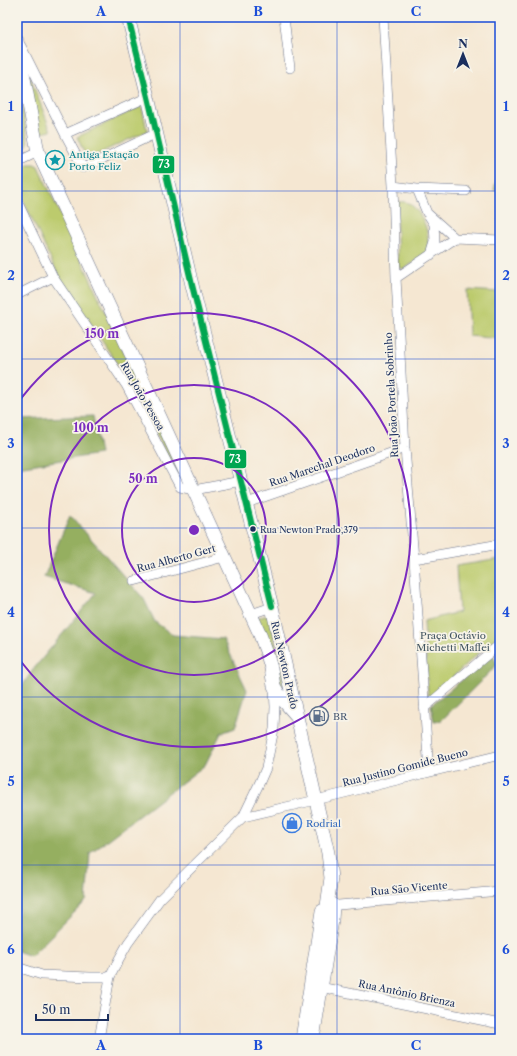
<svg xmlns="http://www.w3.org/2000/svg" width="517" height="1056" viewBox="0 0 517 1056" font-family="'Libre Caslon Text',serif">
<rect width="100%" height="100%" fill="#f7f3e8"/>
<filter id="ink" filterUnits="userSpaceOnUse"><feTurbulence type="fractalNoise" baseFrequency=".025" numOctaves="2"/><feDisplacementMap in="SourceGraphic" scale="8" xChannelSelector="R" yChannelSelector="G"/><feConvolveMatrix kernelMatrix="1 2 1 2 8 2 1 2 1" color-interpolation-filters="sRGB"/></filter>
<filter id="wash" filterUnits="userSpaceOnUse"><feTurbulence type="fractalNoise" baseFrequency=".012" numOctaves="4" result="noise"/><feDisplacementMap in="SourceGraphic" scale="16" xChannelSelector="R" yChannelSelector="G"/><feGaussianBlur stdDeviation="0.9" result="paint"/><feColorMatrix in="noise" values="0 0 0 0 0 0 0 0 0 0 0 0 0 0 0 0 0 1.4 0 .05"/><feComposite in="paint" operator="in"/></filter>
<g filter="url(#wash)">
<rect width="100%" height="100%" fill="#f5e7d2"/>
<path fill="#bccb6d" stroke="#6c7d66" d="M28 72 51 131 37 134Z
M17 76 28 143 24 152 17 158Z
M142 106 147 131 87 159 77 137Z
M500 163V191L494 190Z
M28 164H34L38 166 185 483H183L176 472 130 383 58 275 17 187V172L22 166Z
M396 202C400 202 405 201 408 203 422 210 433 237 426 252 422 259 411 264 404 269L398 267Z
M467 290 500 292V339L469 336Z
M500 559V637L487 645 438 691 432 696 428 695 424 621 459 612 456 566Z
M269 615 288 700 282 692 273 649 263 633 256 618Z"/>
<path fill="#95af60" stroke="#586f5f" d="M93 416 100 454 17 467V419Z
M70 515 144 599 155 622 173 635 223 639 247 690 235 728 221 733 205 765 90 853 86 901 31 956 17 951V918L19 911 17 908V694L32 671 96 593 44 577Z
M493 655 497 665 442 720 434 722 431 705Z"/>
</g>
<g filter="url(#ink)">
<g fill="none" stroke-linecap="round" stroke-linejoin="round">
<g stroke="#676f87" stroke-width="10">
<path id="street" d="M284 17 290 68
M383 17 393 186 396 278 405 448 414 559 429 772
M21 46 65 134
M148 97 65 134 83 168 157 133
M17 162 38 152
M393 186 417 189 427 213 455 238
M417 189 466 191
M17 201 53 277 126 385 180 487 194 490 241 481
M429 216 434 224 435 242 431 255
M396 278 455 238 500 240
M17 295 53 277
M247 503 405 448
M414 559 500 544
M134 581 224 557
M251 614 272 607
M424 708 500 644
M243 817 316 800 500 755
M327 906 500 891
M17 967 42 975 90 977H110
M315 986 500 1024
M99 1039 110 977 119 959 128 943 160 899 243 817 259 784 266 768 270 749 274 729 275 707 274 689"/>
</g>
<g stroke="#676f87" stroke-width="14">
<path id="secondary" d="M128 17 148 97 192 285 272 607 328 853 331 878 327 906
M17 41 38 152 259 632 266 651 271 668 274 686 281 698 296 715
M302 1039 322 911
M313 1039 332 920 333 905"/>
</g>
<use href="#street" stroke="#fff" stroke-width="9"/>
<use href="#secondary" stroke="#fff" stroke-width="13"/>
<g stroke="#f7f3e8" stroke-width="9">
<path id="bus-1" d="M128 17 148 97 192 285 272 606"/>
</g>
<use href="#bus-1" stroke="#00a651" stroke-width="6"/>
</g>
</g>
<path fill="none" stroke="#1d4ed8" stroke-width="1" stroke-opacity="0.55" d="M180 17V1039M337 17V1039M17 191H500M17 359H500M17 528H500M17 697H500M17 865H500"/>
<g fill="none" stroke="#7b2cbf" stroke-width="2">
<circle cx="194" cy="530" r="72"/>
<circle cx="194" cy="530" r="145"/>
<path d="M17 404A217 217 0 1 1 17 656"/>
</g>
<defs>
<g id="sight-ring" transform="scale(1)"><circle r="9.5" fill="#f7f3e8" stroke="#0f9aa8" stroke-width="1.5"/><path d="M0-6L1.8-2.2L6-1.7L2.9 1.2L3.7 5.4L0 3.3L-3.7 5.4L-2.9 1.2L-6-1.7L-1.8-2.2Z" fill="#0f9aa8"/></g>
<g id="fuel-ring" transform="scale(1)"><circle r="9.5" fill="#f7f3e8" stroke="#5c6f8a" stroke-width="1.5"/><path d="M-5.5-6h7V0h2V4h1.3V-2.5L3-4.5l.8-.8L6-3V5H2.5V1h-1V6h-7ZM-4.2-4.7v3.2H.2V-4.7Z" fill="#5c6f8a"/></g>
<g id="shop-ring" transform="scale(1)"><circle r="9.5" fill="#f7f3e8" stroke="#3f7fe0" stroke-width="1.5"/><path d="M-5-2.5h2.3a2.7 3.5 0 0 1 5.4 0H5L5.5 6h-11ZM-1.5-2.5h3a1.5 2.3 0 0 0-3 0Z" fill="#3f7fe0"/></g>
</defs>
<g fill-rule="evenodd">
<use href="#sight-ring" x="55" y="160"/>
<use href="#fuel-ring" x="319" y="716"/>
<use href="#shop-ring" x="292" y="823"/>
</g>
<circle fill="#1b2f5e" stroke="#f7f3e8" stroke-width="1.5" cx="253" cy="529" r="3.5"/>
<g text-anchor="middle" stroke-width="3.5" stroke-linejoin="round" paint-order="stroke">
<g font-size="9" fill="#1b2f5e" stroke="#f7f3e8" text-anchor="start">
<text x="260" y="533">Rua Newton Prado,379</text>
</g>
<g font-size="10" fill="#0d838f" stroke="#f7f3e8" text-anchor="start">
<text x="69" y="158">Antiga Estação<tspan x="69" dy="12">Porto Feliz</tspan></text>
</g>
<g font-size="10" fill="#1b2f5e" stroke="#f7f3e8">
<text transform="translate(391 395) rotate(-93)" y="4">Rua João Portela Sobrinho</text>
<text transform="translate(143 396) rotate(60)" y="4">Rua João Pessoa</text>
<text transform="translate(322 465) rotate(-19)" y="4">Rua Marechal Deodoro</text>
<text transform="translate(176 558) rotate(-15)" y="4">Rua Alberto Gert</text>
<text transform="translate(285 665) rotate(77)" y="4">Rua Newton Prado</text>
<text transform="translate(405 767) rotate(-14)" y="4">Rua Justino Gomide Bueno</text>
<text transform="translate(409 888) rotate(-5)" y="4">Rua São Vicente</text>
<text transform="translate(407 993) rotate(12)" y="4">Rua Antônio Brienza</text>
</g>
<g font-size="10" fill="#435662" stroke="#f7f3e8">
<text x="453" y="639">Praça Octávio<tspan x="453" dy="12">Michetti Maffei</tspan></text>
</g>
<g font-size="10" fill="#4e5e75" stroke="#f7f3e8" text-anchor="start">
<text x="333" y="720">BR</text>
</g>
<g font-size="10" fill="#366cbe" stroke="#f7f3e8" text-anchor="start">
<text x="306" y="827">Rodrial</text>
</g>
</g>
<circle cx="194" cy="530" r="6" fill="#7b2cbf" stroke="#f7f3e8" stroke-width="2"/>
<g font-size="12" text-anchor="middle" font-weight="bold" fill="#7b2cbf" stroke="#f7f3e8" stroke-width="3.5" stroke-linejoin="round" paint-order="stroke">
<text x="102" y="338">150 m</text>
<text x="91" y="432">100 m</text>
<text x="143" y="483">50 m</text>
</g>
<g stroke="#f7f3e8" stroke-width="1.5">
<rect x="152" y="155" width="23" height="19" rx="4" fill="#00a651"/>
<rect x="224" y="449" width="23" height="20" rx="4" fill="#00a651"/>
</g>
<g font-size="11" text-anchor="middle" font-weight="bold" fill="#fff">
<text x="164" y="168">73</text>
<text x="235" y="463">73</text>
</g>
<rect width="517" height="1056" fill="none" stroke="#f7f3e8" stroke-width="44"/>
<g transform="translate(463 54)" stroke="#f7f3e8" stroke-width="3" paint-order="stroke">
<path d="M0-3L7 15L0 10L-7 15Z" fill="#1b2f5e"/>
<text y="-6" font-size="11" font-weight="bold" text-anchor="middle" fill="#1b2f5e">N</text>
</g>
<path d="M36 1014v6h72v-6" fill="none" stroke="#1b2f5e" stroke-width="2"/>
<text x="42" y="1014" font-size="12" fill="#1b2f5e" stroke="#f7f3e8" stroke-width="3" paint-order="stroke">50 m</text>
<rect x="22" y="22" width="473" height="1012" fill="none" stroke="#1d4ed8" stroke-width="1.5"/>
<g font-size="13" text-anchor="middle" font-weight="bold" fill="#1d4ed8">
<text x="101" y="16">A</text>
<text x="258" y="16">B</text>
<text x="416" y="16">C</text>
<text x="11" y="111">1</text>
<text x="506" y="111">1</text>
<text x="11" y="280">2</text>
<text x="506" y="280">2</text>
<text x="11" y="448">3</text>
<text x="506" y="448">3</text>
<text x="11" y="617">4</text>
<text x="506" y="617">4</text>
<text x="11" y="786">5</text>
<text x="506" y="786">5</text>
<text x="11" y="954">6</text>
<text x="506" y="954">6</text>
<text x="101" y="1050">A</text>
<text x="258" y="1050">B</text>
<text x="416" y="1050">C</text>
</g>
</svg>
